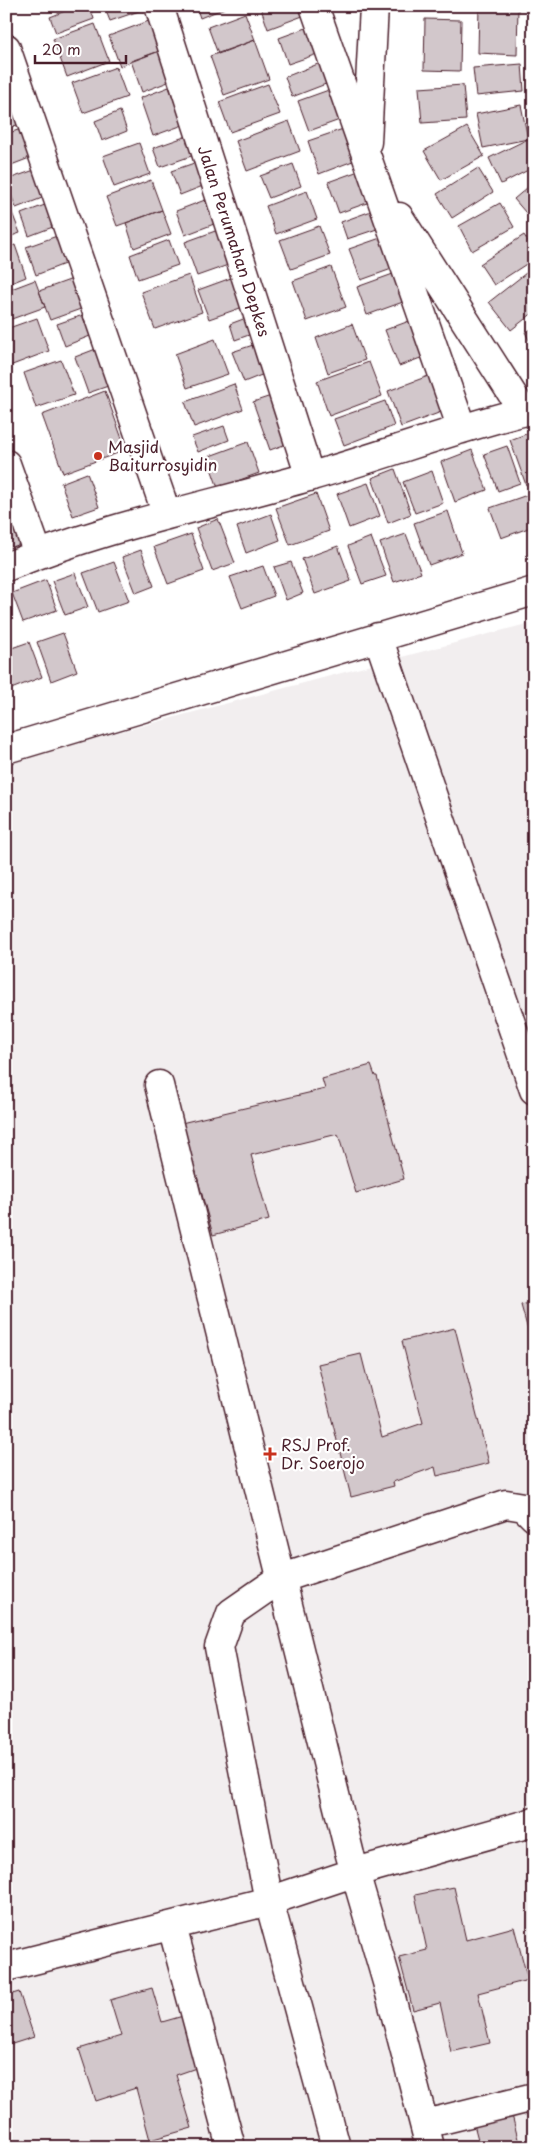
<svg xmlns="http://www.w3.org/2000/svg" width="540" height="2153" viewBox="0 0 540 2153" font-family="'Playpen Sans',sans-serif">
<rect width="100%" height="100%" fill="#fff"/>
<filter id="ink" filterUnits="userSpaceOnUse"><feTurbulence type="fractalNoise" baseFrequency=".02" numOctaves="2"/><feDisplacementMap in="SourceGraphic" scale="10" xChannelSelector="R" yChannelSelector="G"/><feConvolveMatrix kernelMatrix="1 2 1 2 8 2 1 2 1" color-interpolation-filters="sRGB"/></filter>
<g filter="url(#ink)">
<path fill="#f2eeef" d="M534 622V2147H6V762Z"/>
<path fill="#d2c7cb" stroke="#4a1f2b" d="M78 6H90L94 19 56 33 50 17Z
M104 6H144L145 9 110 21Z
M196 6H230L200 18Z
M260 6H305L308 14 268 29Z
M421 6H470V7L421 10Z
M479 6H518L517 55 478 53Z
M245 13 255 40 218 54 208 27Z
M154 19 165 49 120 66 109 36Z
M425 19 461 20 460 71 424 70Z
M95 24 109 61 67 77 53 39Z
M317 24 326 51 288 64 279 38Z
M255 40 269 79 224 95 210 56Z
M165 49 176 79 142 92 131 61Z
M323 62 331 82 292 97 285 77Z
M522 64 524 91 476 96 473 68Z
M116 67 127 97 83 113 72 83Z
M268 84 280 114 230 132 219 102Z
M463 85 466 120 422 123 419 88Z
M169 87 183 125 153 136 140 98Z
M337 87 348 117 309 131 298 101Z
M12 95 22 123 6 129V97Z
M521 105 528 139 483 148 476 114Z
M120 111 127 131 102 141 95 121Z
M289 121 300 151 247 171 236 141Z
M30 126 40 154 6 167V134Z
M467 127 484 156 441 180 424 151Z
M346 128 358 159 319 174 308 141Z
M190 135 197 154 160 167 153 148Z
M528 139 534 150V167L501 184 489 158Z
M139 143 150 174 114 187 103 156Z
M200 161 208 184 180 195 171 171Z
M293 164 301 186 269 198 260 176Z
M40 168 50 195 16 208 6 180Z
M367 168 378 199 339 213 328 182Z
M478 168 493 192 452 218 437 194Z
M151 180 162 210 117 226 106 197Z
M534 182V219L532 220 514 199Z
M307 191 317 219 276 234 266 206Z
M205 200 214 224 185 235 176 211Z
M50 203 58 225 29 236 21 214Z
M500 203 514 227 472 251 459 226Z
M9 205 20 233 6 238V206Z
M162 210 171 234 134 248 126 223Z
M374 210 380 228 347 239 341 222Z
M319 226 330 255 291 269 280 240Z
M218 230 231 264 197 276 185 242Z
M389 235 400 266 361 280 349 249Z
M524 235 534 250V259L494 285 480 264Z
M57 236 67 263 36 275 26 247Z
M169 240 178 265 138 279 130 255Z
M15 245 26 277 6 285V248Z
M331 267 346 307 307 321 293 281Z
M404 270 414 298 367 315 357 287Z
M526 273 534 283V312L511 330 489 302Z
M189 275 202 312 155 329 141 292Z
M78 277 89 306 50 320 39 291Z
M231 278 243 307 209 319 198 290Z
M35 280 45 307 6 321V291Z
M83 315 90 336 65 346 57 324Z
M254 315 260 331 235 340 230 324Z
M420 317 434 353 399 366 385 330Z
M37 318 49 351 7 367 6 329Z
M352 324 365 360 328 373 316 338Z
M534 328V350L525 332Z
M215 339 228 374 187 388 175 354Z
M253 345 264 374 244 382 232 352Z
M101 347 114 384 88 393 75 357Z
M61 360 74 395 36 408 24 373Z
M369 362 382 396 329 416 317 381Z
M439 372 452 408 401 427 388 391Z
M234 384 243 409 194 427 185 402Z
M105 391 126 450 63 473 42 415Z
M274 395 292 442 270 450 253 402Z
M385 401 394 426 344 445 334 419Z
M224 426 229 440 198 452 192 437Z
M534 431V482L526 485 510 440Z
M248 442 259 473 218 488 207 457Z
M507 446 520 483 498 491 484 454Z
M472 450 487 490 455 502 441 462Z
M395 469 411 514 388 523 372 478Z
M432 471 443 503 415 513 403 482Z
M87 473 99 507 73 516 61 483Z
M368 483 380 516 349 528 337 494Z
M316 494 329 531 290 545 276 508Z
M530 494 534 505V526L501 538 490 508Z
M6 497 24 543 6 549Z
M448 511 462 553 429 565 414 523Z
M271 514 280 540 246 553 237 527Z
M218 519 235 563 212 571 196 528Z
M191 534 204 571 168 584 154 547Z
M406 534 421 573 394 582 380 543Z
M371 537 386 576 362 584 348 546Z
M338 546 351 581 315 594 302 559Z
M141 550 154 586 136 593 122 557Z
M114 562 129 601 98 612 83 573Z
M291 562 303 593 286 600 274 567Z
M263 566 274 596 242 608 230 577Z
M75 573 88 607 65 615 52 581Z
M46 580 57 610 23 622 12 593Z
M63 633 77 671 51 681 37 642Z
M29 642 42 677 6 691V650Z
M371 1065 375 1076H377L404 1179 356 1193 338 1134 251 1155 269 1220 213 1235 195 1169 189 1170 177 1124 325 1089 322 1079Z
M534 1302V1347L533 1348 521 1305Z
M455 1328 489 1463 437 1476 435 1467 393 1482 394 1486 351 1497 318 1364 361 1354 382 1437 423 1423 402 1341Z
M454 1887 466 1940 514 1927 528 1980 478 1993 490 2043 451 2052 440 2003 413 2010 399 1957 427 1950 415 1895Z
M152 1988 162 2022 183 2016 199 2067 176 2075 192 2128 150 2140 136 2088 96 2101 79 2049 121 2036 110 2000Z
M19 1992 34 2037 6 2046V1996Z
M510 2107 520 2147H480L472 2117Z"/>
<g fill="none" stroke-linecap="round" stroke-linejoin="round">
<g stroke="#4a1f2b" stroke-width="31">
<path id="minor" d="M159 6 310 477
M314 6 462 429
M6 48 167 515
M367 142 374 6
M399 217 523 411
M6 464 38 554
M6 567C103 527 208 506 308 477 384 456 457 427 534 409
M378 637 534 1090
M6 749 534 591
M159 1085 350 1855 387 1982 430 2147
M172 1926 231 2147
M6 1967 269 1901 356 1872 534 1822
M425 2124 534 2097
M336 2147 269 1901 219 1647 231 1613 280 1579 506 1504 524 1507 534 1517"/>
</g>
<use href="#minor" stroke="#fff" stroke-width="28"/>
</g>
</g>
<g fill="#c8321e" stroke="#fff" stroke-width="2">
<circle cx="98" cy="456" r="5"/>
<path d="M267.5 1446.5h5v5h5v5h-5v5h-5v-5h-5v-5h5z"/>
</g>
<g text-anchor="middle" stroke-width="4.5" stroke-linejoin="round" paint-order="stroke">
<g font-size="16" fill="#4a1f2b" stroke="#fff">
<text transform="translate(234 241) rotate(72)" y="6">Jalan Perumahan Depkes</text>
</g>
<g font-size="16" fill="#4a1f2b" stroke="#fff" text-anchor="start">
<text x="108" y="453">Masjid<tspan x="108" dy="18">Baiturrosyidin</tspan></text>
<text x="281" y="1451">RSJ Prof.<tspan x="281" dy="18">Dr. Soerojo</tspan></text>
</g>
</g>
<rect width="540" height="2153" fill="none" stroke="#fff" stroke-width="25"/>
<rect x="12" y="12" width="515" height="2128" fill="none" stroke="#4a1f2b" stroke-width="2" filter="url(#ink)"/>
<path d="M35 55v8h91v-8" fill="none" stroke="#4a1f2b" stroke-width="2.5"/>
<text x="42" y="55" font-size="15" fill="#4a1f2b" stroke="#ffffff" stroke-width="4" paint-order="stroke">20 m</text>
</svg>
